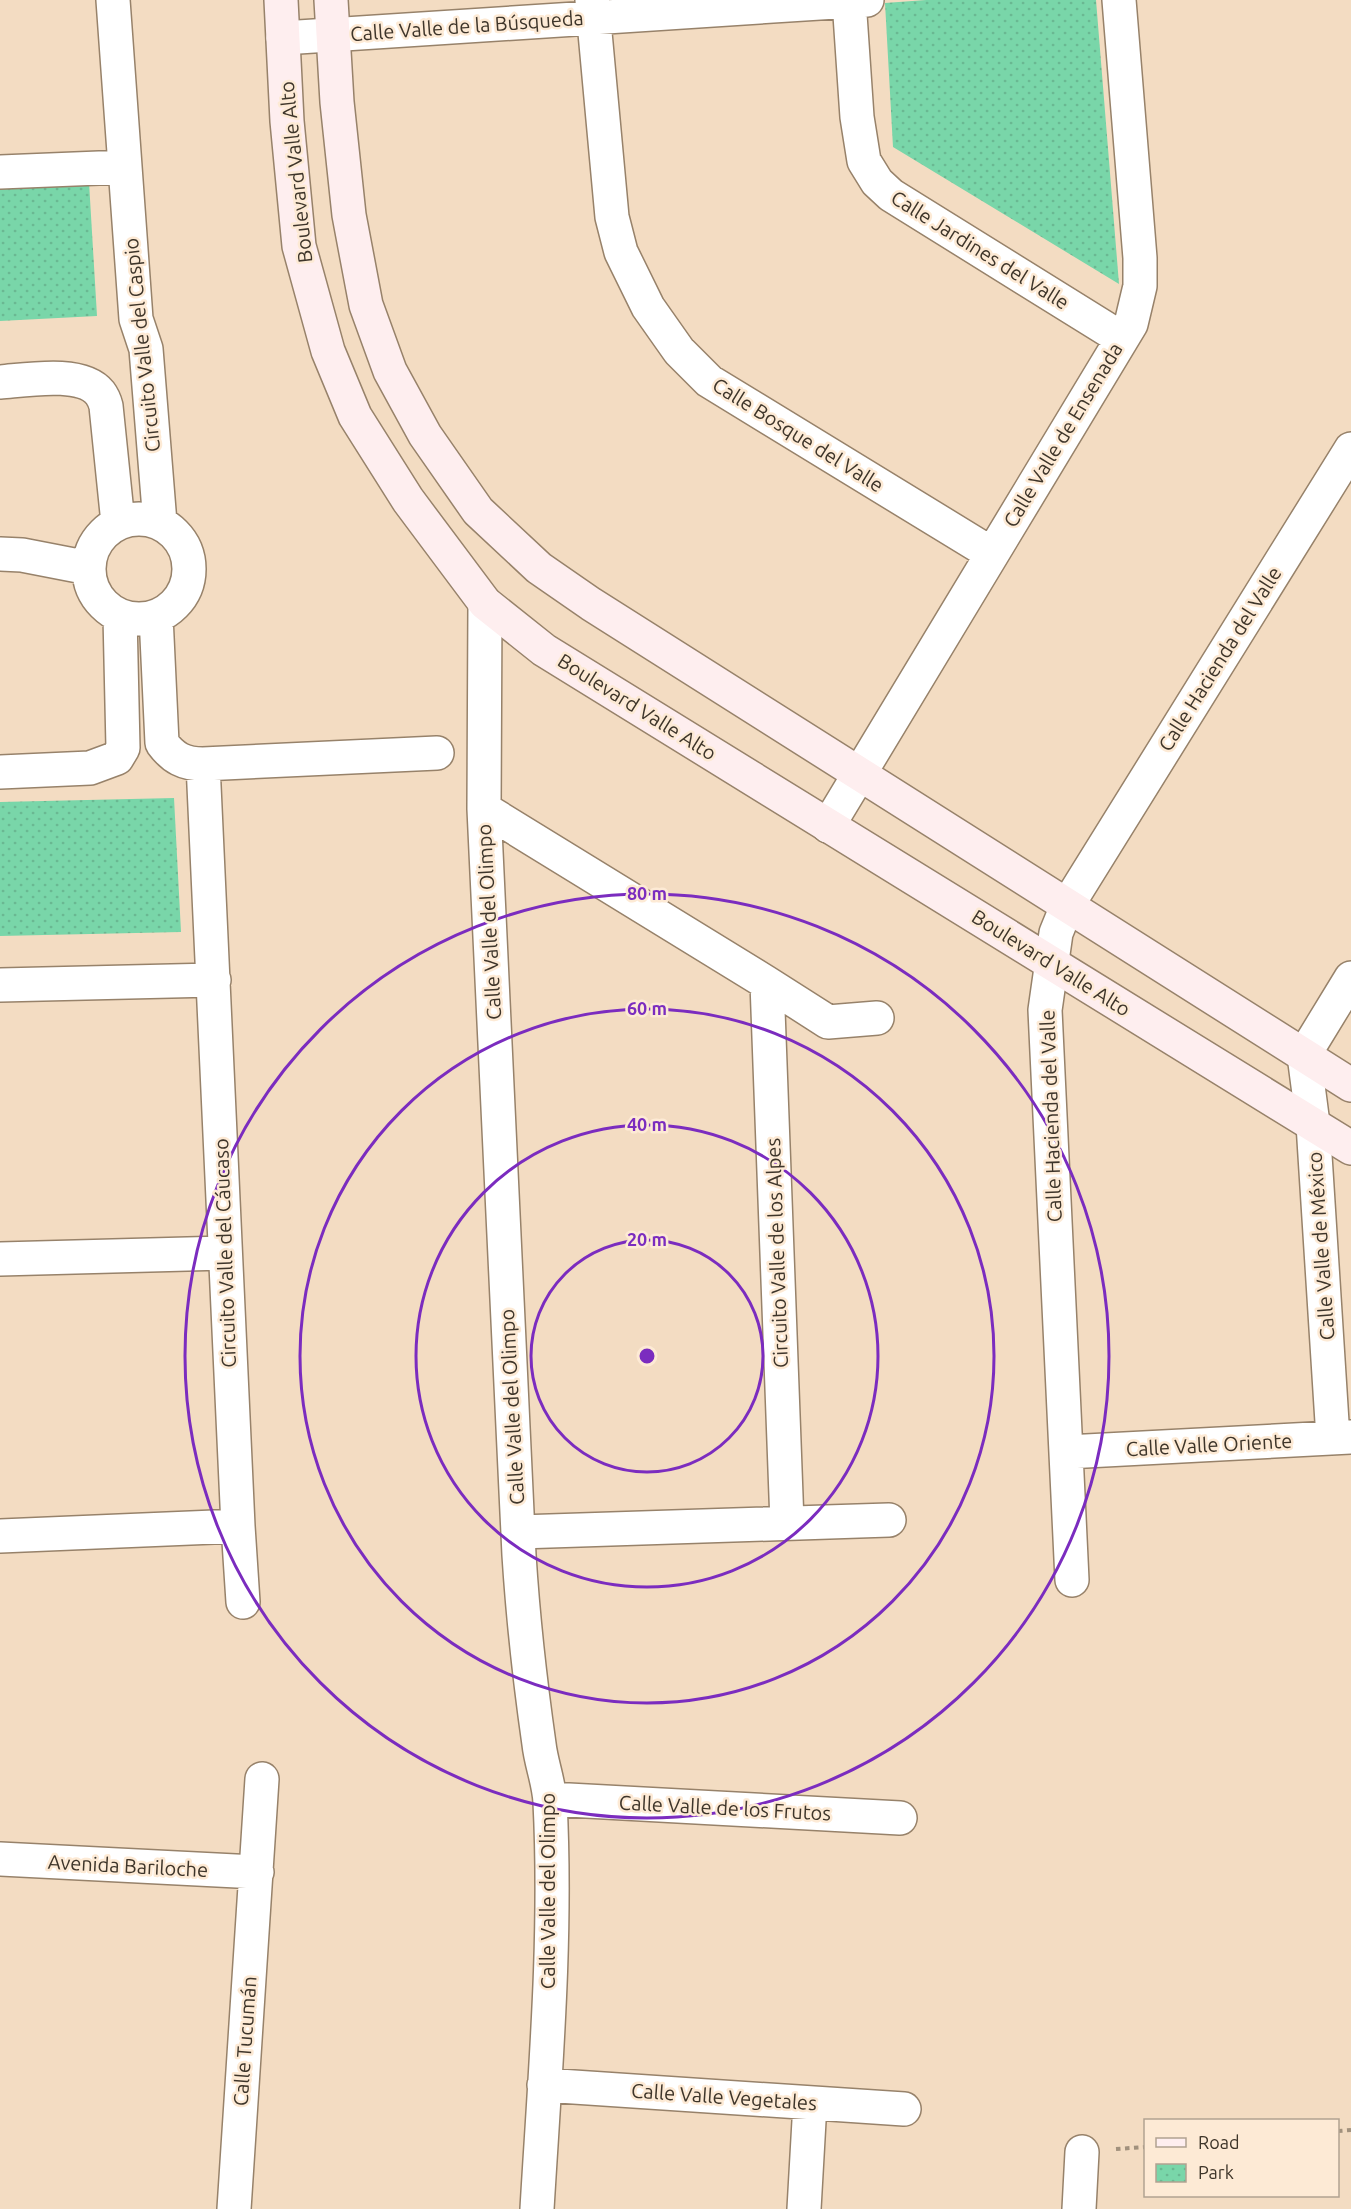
<svg xmlns="http://www.w3.org/2000/svg" width="1351" height="2209" viewBox="0 0 1351 2209" font-family="Ubuntu,sans-serif">
<defs>
<pattern id="park-dots" width="8" height="8" patternUnits="userSpaceOnUse" patternTransform="scale(1.5)"><rect width="8" height="8" fill="#79d6a9"/><path d="M2 2h.1M6 6h.1" fill="none" stroke="#6ab892" stroke-width="1.8" stroke-linecap="round"/></pattern>
</defs>
<rect width="100%" height="100%" fill="#f3dcc2"/>
<path fill="url(#park-dots)" d="M926 0H1096L1119 284 893 147 885 3Z
M89 182 97 316 0 321V187Z
M174 798 181 932 0 936V802Z"/>
<g fill="none" stroke-linecap="round" stroke-linejoin="round">
<g stroke="#97826a" stroke-width="36">
<path id="street" d="M113 0 136 319 146 349 160 523
M592 0 612 217 621 252 648 307 679 351 709 381 992 554
M849 0 857 117 864 161 877 182 891 195 1121 338
M283 38 867 0
M0 172 124 167
M0 382C26 380 82 370 100 393 103 397 105 402 106 406L118 523
M89 569a50 50 0 1 1 100 0a50 50 0 1 1-100 0Z
M0 554 22 555 89 568
M485 603 484 809 519 1555C523 1618 530 1681 539 1744 541 1763 549 1782 550 1802 557 1937 545 2074 537 2209
M156 616 162 743C173 758 184 764 203 764L437 753
M203 764 238 1526 243 1602
M0 772 90 768 117 758 123 748 120 616
M484 809 767 983 828 1022 877 1018
M828 826 1131 324 1140 286V258L1119 0
M767 983 787 1523
M0 985 214 980
M0 1259 225 1253
M1333 1438 1313 1124 1304 1055 1351 978
M1067 1452 1351 1437
M519 1532 889 1520
M0 1536 238 1526
M1072 1580 1045 1010 1056 933 1067 906 1351 449
M550 1799 900 1818
M0 1859 257 1872
M544 2085 904 2109
M234 2209 262 1779
M804 2209 810 2103
M1079 2209 1082 2152"/>
</g>
<g stroke="#97826a" stroke-width="36">
<path id="secondary" d="M281 0 287 121 299 246 328 351 355 416 408 500 485 603 544 650 1351 1148
M331 0 337 102 349 215 366 305 390 371 425 435 478 511 539 568 591 604 1351 1085"/>
</g>
<path stroke="#a1917d" stroke-width="4" stroke-dasharray="4.5 4.5" stroke-linecap="butt" d="M1338 2131 1351 2130
M1116 2149 1146 2147"/>
<use href="#street" stroke="#fff" stroke-width="33"/>
<use href="#secondary" stroke="#feeeef" stroke-width="33"/>
</g>
<g fill="none" stroke="#7b2cbf" stroke-width="3">
<circle cx="647" cy="1356" r="116"/>
<circle cx="647" cy="1356" r="231"/>
<circle cx="647" cy="1356" r="347"/>
<circle cx="647" cy="1356" r="462"/>
</g>
<g text-anchor="middle" stroke-width="5" stroke-linejoin="round" paint-order="stroke">
<g font-size="20" fill="#3e352a" stroke="#fdead5">
<text transform="translate(467 26) rotate(-4)" y="7">Calle Valle de la Búsqueda</text>
<text transform="translate(296 172) rotate(-96)" y="7">Boulevard Valle Alto</text>
<text transform="translate(980 250) rotate(32)" y="7">Calle Jardines del Valle</text>
<text transform="translate(142 345) rotate(-96)" y="7">Circuito Valle del Caspio</text>
<text transform="translate(798 435) rotate(32)" y="7">Calle Bosque del Valle</text>
<text transform="translate(1063 435) rotate(-59)" y="7">Calle Valle de Ensenada</text>
<text transform="translate(1220 659) rotate(-58)" y="7">Calle Hacienda del Valle</text>
<text transform="translate(637 707) rotate(32)" y="7">Boulevard Valle Alto</text>
<text transform="translate(489 922) rotate(-93)" y="7">Calle Valle del Olimpo</text>
<text transform="translate(1051 963) rotate(32)" y="7">Boulevard Valle Alto</text>
<text transform="translate(1051 1116) rotate(-92)" y="7">Calle Hacienda del Valle</text>
<text transform="translate(1321 1246) rotate(-94)" y="7">Calle Valle de México</text>
<text transform="translate(225 1253) rotate(-92)" y="7">Circuito Valle del Cáucaso</text>
<text transform="translate(777 1253) rotate(-92)" y="7">Circuito Valle de los Alpes</text>
<text transform="translate(512 1407) rotate(-93)" y="7">Calle Valle del Olimpo</text>
<text transform="translate(1209 1445) rotate(-3)" y="7">Calle Valle Oriente</text>
<text transform="translate(725 1808) rotate(3)" y="7">Calle Valle de los Frutos</text>
<text transform="translate(128 1866) rotate(3)" y="7">Avenida Bariloche</text>
<text transform="translate(548 1891) rotate(-90)" y="7">Calle Valle del Olimpo</text>
<text transform="translate(245 2041) rotate(-86)" y="7">Calle Tucumán</text>
<text transform="translate(724 2097) rotate(4)" y="7">Calle Valle Vegetales</text>
</g>
</g>
<circle cx="647" cy="1356" r="9" fill="#7b2cbf" stroke="#fdead5" stroke-width="3"/>
<g font-size="18" text-anchor="middle" font-weight="bold" fill="#7b2cbf" stroke="#fdead5" stroke-width="5" stroke-linejoin="round" paint-order="stroke">
<text x="647" y="900">80 m</text>
<text x="647" y="1015">60 m</text>
<text x="647" y="1131">40 m</text>
<text x="647" y="1246">20 m</text>
</g>
<rect x="1144" y="2119" width="195" height="78" fill="#fdead5" stroke="#b1a291" stroke-width="1.5"/>
<rect x="1156" y="2138" width="30" height="9" fill="#feeeef" stroke="#b1a291" stroke-width="1.5"/>
<text x="1198" y="2149" font-size="18" fill="#3e352a">Road</text>
<rect x="1156" y="2164" width="30" height="18" fill="url(#park-dots)" stroke="#b1a291" stroke-width="1.5"/>
<text x="1198" y="2179" font-size="18" fill="#3e352a">Park</text>
</svg>
